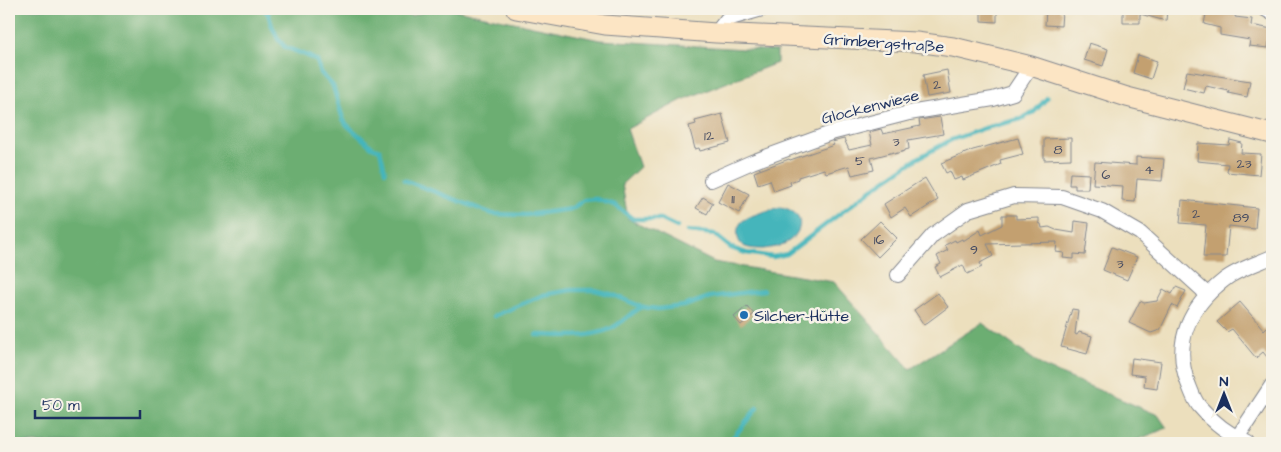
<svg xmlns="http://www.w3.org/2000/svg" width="1281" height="452" viewBox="0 0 1281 452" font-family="'Architects Daughter',sans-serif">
<rect width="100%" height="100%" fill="#f7f3e8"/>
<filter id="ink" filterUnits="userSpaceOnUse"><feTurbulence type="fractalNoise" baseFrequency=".02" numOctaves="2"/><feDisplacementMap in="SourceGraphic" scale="10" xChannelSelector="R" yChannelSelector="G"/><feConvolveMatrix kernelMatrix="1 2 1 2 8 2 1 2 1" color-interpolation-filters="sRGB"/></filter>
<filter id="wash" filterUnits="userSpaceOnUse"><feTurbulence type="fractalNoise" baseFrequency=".0096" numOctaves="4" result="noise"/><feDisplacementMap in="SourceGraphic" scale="20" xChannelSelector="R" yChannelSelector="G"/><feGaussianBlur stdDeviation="1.12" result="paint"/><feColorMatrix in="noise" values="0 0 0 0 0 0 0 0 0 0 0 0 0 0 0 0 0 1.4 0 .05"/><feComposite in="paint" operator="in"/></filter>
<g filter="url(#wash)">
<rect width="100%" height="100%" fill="#ecdfbd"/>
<path fill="#6cae72" stroke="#446e68" d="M9 9H391L411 16 433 9H451L600 40 777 51V63L682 100 627 129 640 167 622 184 628 219 714 262 834 282 910 369 982 323 1044 367 1158 415 1167 428 1129 443H9Z"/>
<path fill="#45b5bb" stroke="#30728c" d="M780 207C801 210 807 228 789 241 782 246 772 248 763 249 757 249 746 249 741 244 735 237 737 224 744 220 753 214 770 210 780 207Z"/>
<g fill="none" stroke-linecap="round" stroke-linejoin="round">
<path stroke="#45b5bb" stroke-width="4.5" d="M263 9 268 13 272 26 278 39 285 47 308 56 317 61 321 73 333 86 343 119 347 125 372 147 380 150 385 172
M404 180 493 214 526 215 571 209 584 200 596 199 615 205 633 219H660L677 227
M688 231 714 234 731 248 746 253 773 257 787 254 875 187 918 158 951 140 985 128 1021 119 1034 112 1047 98
M494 316 543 295 571 290H595L614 295 642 307 658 309 684 306 710 297 764 290
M536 335C559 335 587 339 610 329 621 324 630 313 642 307
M731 443 732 439 757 408"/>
</g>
<g id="blocks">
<path fill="#c3a070" d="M981 9H997V22L981 21Z
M1046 9H1060V11H1062L1061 26 1045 25Z
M1123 9H1167L1166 21 1140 14V23H1123Z
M1207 9 1236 11 1235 17 1252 19 1251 25 1272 29V43L1269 42 1268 48 1249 46 1250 40 1220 35V28L1204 24Z
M1089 43 1108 49 1103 66 1084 60Z
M1138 55 1157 61 1151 79 1133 73Z
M947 70 951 93 927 97 923 75Z
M1187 71 1250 81 1247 97 1228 93 1229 91 1206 86 1204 93 1183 88Z
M722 114 730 143 700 151 699 148 695 149 689 126 696 124 695 121Z
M940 117 943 134 908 140 909 149 905 150V151L894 154V152L871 158 874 170 852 175 849 166 826 173 824 169 798 177V179L790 182 791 185 774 191 770 180 758 184 754 172 789 159 790 160 834 145 832 142 844 139 849 150 872 145 869 132 881 129 883 134 920 126 919 120Z
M1018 138 1023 154 1000 160 1001 164 963 180 962 177 954 180 950 171 946 173 941 163 973 150Z
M1071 138V159L1044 160V139Z
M1230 140 1242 143 1241 153 1261 154 1259 175 1227 172 1228 164 1197 161 1198 143 1229 145Z
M1136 157 1164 159 1162 181 1137 179 1135 202 1122 201 1123 186 1093 184 1095 162 1136 165Z
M1070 173 1089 174 1088 189H1075V185H1069Z
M925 178 938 200 911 217 905 208 891 217 884 204Z
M728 183 749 194 739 213 718 202Z
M703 197 713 203 707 214 696 208Z
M1182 200 1257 208 1255 229 1229 226 1226 257H1203L1206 225 1180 223Z
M1002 215H1016V219L1039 218V223L1041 224 1042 228 1049 227 1056 230 1074 233 1075 221 1089 223 1085 255 1074 254V259L1063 258 1064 253 1056 252 1057 242 987 244 993 256 980 263 982 267 967 274 963 265 940 277 935 267 941 264 937 256 948 250 945 245 955 240 956 242 962 239 963 241 980 230 982 235 1002 225Z
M880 221 897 238 878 257 861 239Z
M1112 247 1137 257 1127 280 1103 270Z
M1176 287 1186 291 1177 308 1172 305 1160 330 1151 333 1129 323 1140 301 1144 303 1157 301 1163 289 1172 294Z
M938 293 948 307 924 325 914 310Z
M1240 302 1264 330 1272 322V363L1263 352 1256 358 1232 329 1227 332 1217 322Z
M747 306 754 314 741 325 734 317Z
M1072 309 1078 310 1075 334 1077 335 1079 332 1092 336 1087 354 1061 347Z
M1132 358 1161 362 1157 389 1144 387 1145 376 1130 374Z"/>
</g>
</g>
<g filter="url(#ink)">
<use href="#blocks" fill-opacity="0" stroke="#84878e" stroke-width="1"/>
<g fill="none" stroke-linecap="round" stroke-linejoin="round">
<g stroke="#84878e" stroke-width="16">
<path id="street" d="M1265 9 1272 13
M716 33 727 19 762 9
M711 180 752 162 831 133 909 113 993 99 1013 93 1031 66
M898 275 933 235 968 210 1014 196 1062 197 1102 211 1140 233 1207 294
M1237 438 1272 385
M1248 443C1230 435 1213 422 1200 407 1194 401 1191 390 1188 383 1172 341 1191 306 1224 280 1236 270 1258 263 1272 257"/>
</g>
<g stroke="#84878e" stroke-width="21">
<path id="secondary" d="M516 9 605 25 716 33 916 42 953 47 1031 66 1127 97 1272 134"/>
</g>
<use href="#street" stroke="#fff" stroke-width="14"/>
<use href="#secondary" stroke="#fce5c4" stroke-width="19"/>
</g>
</g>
<circle fill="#1f6fb2" stroke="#f7f3e8" stroke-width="2" cx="744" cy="315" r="5"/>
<g text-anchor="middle" stroke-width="5" stroke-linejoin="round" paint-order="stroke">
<g font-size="14" fill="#454b62">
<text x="937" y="89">2</text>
<text x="709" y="140">12</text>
<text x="896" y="146">3</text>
<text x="1058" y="154">8</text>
<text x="860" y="165">5</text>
<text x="1244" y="168">23</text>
<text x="1149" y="174">4</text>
<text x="1106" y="179">6</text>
<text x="733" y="203">11</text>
<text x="1196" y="218">2</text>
<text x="1241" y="222">89</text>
<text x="879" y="244">16</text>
<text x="974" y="254">9</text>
<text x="1120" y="268">3</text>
</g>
<g font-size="16" fill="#1b2f5e" stroke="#f7f3e8">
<text transform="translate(884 42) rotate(4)" y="6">Grimbergstraße</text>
<text transform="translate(870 106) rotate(-14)" y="6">Glockenwiese</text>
</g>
<g font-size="16" fill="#1b2f5e" stroke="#f7f3e8" text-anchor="start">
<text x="754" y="321">Silcher-Hütte</text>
</g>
</g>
<rect width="1281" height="452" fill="none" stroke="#f7f3e8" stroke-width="30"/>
<g transform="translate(1224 394)" stroke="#f7f3e8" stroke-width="4" paint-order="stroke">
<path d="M0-4L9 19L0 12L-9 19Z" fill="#1b2f5e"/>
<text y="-8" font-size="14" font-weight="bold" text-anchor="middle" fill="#1b2f5e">N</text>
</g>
<path d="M35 410v8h105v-8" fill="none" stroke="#1b2f5e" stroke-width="2.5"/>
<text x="42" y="410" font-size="15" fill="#1b2f5e" stroke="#f7f3e8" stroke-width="4" paint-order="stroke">50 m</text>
</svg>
